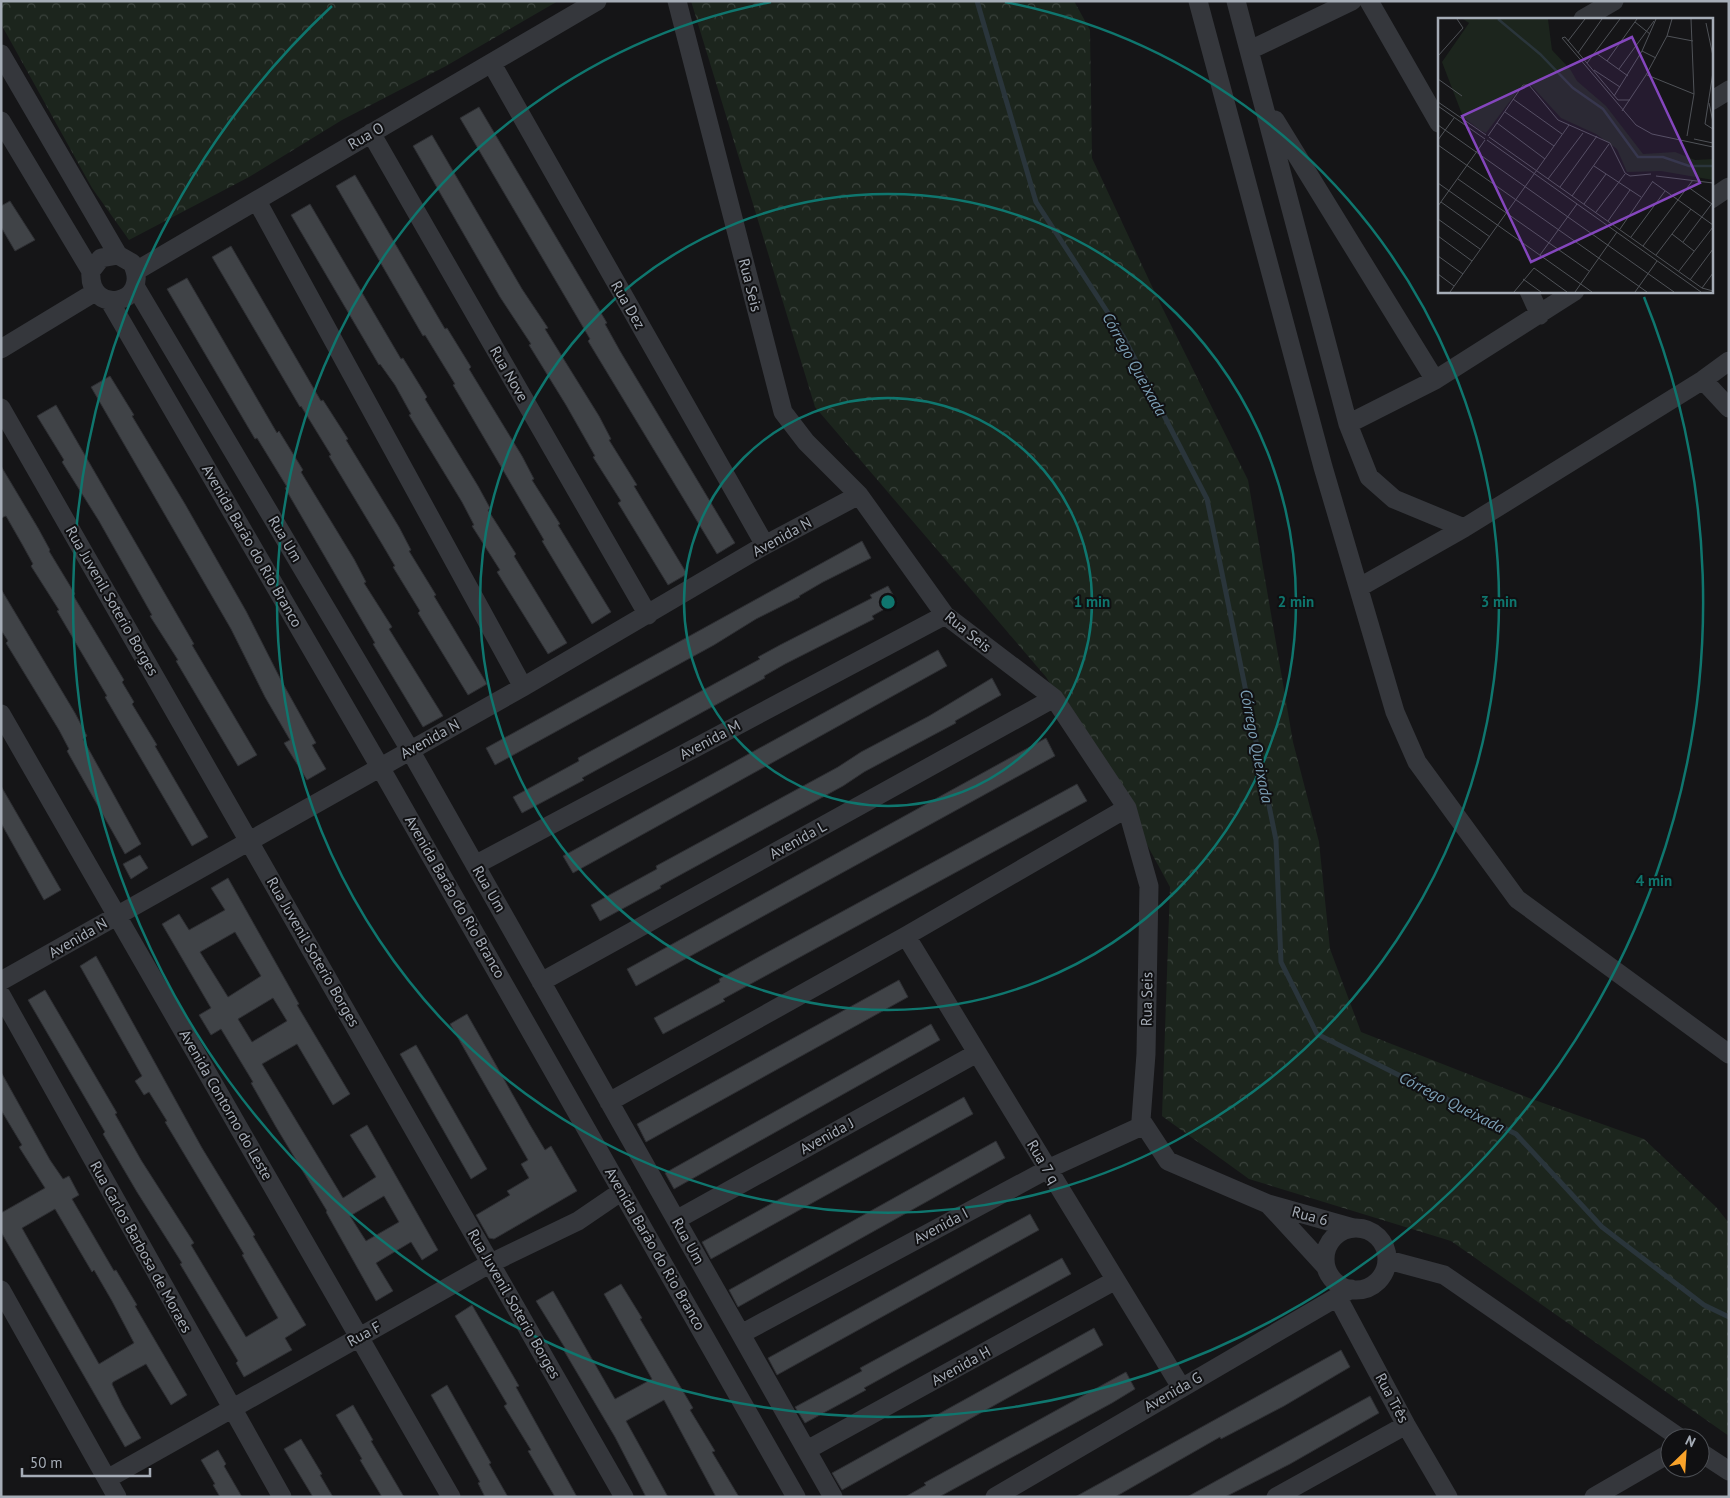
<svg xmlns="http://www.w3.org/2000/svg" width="1730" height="1498" viewBox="0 0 1730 1498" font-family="'PT Sans',sans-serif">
<defs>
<pattern id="forest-crowns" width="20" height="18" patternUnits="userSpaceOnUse" patternTransform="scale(1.25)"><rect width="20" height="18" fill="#1c251d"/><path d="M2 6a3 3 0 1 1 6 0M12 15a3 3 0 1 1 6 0" fill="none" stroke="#3a423c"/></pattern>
</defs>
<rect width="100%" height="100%" fill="#151517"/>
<path fill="url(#forest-crowns)" d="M1 1H558L446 66 342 120 249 177 129 240 92 188 1 24Z
M691 1H1074L1090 30 1092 158 1156 295 1248 480 1293 742 1319 842 1330 949 1361 1032 1529 1098 1644 1139 1716 1207 1729 1223V1436L1451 1241 1249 1179 1162 1116 1170 887 1127 808 1046 677 815 407Z"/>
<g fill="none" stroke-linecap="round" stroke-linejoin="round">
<path stroke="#2a353b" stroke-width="5" d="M977 1 1036 202 1123 336 1207 499 1276 840 1281 962 1317 1034 1516 1134 1602 1227 1704 1305 1729 1317"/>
</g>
<path fill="#404347" stroke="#2e2f33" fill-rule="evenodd" d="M479 107 607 323 605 324 620 351 735 543 717 554 588 341 590 339 460 118Z
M432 135 522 289 548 328 545 329 599 416 611 439 609 440 637 485 634 486 687 574 668 585 618 503 621 501 593 457 595 456 566 405 529 345 531 344 500 297 413 146Z
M355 175 445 329 447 328 471 367 469 369 522 456 534 479 532 480 560 524 558 525 611 612 592 624 542 541 544 540 453 385 455 384 425 335 423 336 336 186Z
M10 201 35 240 15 251 1 227V206Z
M310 204 401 359 403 358 427 397 425 399 478 486 490 508 488 510 516 554 514 556 567 643 548 654 497 572 500 570 472 526 474 525 462 502 409 415 411 414 395 385 380 364 379 365 291 215Z
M231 246 321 401 323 400 348 439 346 440 399 527 411 550 409 551 436 595 434 596 487 684 468 695 418 613 420 611 393 567 395 566 382 544 329 456 331 455 301 406 300 407 212 257Z
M187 278 277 433 279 431 303 470 301 472 354 559 366 582 364 583 392 627 389 629 443 716 423 727 373 644 375 643 285 488 287 487 257 438 255 439 167 289Z
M110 376 134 415 132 416 185 504 246 611 281 680 316 743 312 745 326 769 307 780 284 743 290 740 265 697 231 629 91 387Z
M56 405 194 644 192 645 257 755 238 766 176 661 178 660 150 616 152 615 99 521 62 462 64 460 37 416Z
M1 466 38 528 50 550 49 551 75 594 73 595 124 680 122 682 134 702 132 704 157 745 155 746 208 837 192 846 105 697 107 696 57 611 59 610 31 566 33 564 22 544 6 516 1 518Z
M862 541 871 558 823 582 799 596 800 597 756 619 714 645 495 765 486 748Z
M888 586 897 602 872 616 874 619 785 664 764 676 765 678 582 778 584 780 522 813 513 797 579 761 578 758 760 659 758 657 780 645 872 598 870 595Z
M1 589 75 713 87 736 83 739 141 844 125 854 67 751 69 749 59 730 6 643 8 641 1 630Z
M938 650 947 666 573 873 563 856Z
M992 678 1001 695 955 721 956 723 864 772 843 786 660 886 661 888 600 921 591 905 657 869 656 866 838 767 861 752 929 716Z
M1046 738 1055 756 636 986 627 969Z
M1077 784 1087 801 723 999 725 1001 663 1034 654 1018 720 982 719 979 764 954Z
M1 786 61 890 44 900 1 823Z
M140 855 148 868 131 879 123 864Z
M228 878 299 1004 297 1005 350 1094 333 1105 297 1044 262 1064 343 1198 376 1177 350 1135 367 1125 438 1250 422 1260 411 1242 376 1263 393 1291 376 1301 326 1212 327 1211 276 1127 251 1083 253 1082 221 1029 211 1035 199 1015 211 1008 162 924 179 914 189 930 225 910 211 888ZM235 932 261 976 228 997 200 952ZM273 998 287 1021 252 1042 238 1019ZM384 1196 399 1222 366 1241 350 1216Z
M96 956 202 1148 255 1235 253 1236 306 1325 285 1338 292 1350 244 1377 236 1363 238 1361 180 1264 182 1263 137 1192 103 1134 105 1132 28 1000 45 990 117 1113 115 1114 141 1160 194 1243 191 1245 246 1337 278 1318 242 1255 244 1254 165 1122 167 1121 149 1092 144 1095 135 1081 142 1076 80 966Z
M899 980 908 997 646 1142 637 1124Z
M467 1014 530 1125 545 1150 551 1146 577 1191 494 1239 489 1238 476 1215 510 1195 507 1191 529 1178 521 1164 528 1160 450 1024Z
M931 1024 940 1040 674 1189 665 1173Z
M416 1045 487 1169 471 1179 400 1054Z
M1 1072 50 1160 63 1179 69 1176 79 1195 72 1199 114 1271 116 1270 137 1305 135 1306 187 1395 171 1405 146 1364 113 1382 112 1384 122 1405 141 1438 125 1447 1 1232V1213L45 1188 19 1147 22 1145 1 1110ZM55 1209 92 1272 94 1270 112 1301 134 1343 99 1364 22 1228Z
M964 1097 973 1114 711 1259 702 1242Z
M996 1141 1005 1158 738 1307 729 1290Z
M1030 1214 1039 1230 777 1375 768 1358Z
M1062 1258 1071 1274 864 1388 866 1390 805 1423 795 1407 862 1371 860 1368Z
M621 1284 642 1318 640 1319 693 1408 690 1410 715 1451 712 1452 739 1497H716L664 1400 626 1421 668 1497H646L615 1437 563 1349 565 1348 536 1301 553 1291 615 1399 652 1379 604 1294Z
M472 1305 519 1386 516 1387 577 1497H555L528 1451 531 1450 504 1406 507 1404 455 1316Z
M1094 1328 1103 1345 842 1490 832 1473Z
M1341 1350 1350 1367 1284 1406 1221 1439 1220 1437 1115 1497H1075Z
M1126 1372 1135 1389 1112 1403 939 1497H905L926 1485 924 1483Z
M447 1385 491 1463 489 1464 508 1497H485L478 1483 480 1482 431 1395Z
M1370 1396 1379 1413 1290 1464 1225 1497H1187Z
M353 1405 373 1440 371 1441 404 1497H382L360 1460 362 1459 336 1415Z
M301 1439 322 1474 320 1475 333 1497H313L284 1449Z
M218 1450 226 1464 224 1466 242 1497H220L213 1485 215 1484 201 1460Z"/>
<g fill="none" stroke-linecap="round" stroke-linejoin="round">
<path stroke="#35373c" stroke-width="19" d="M677 1 783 412 806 442 859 495 945 615 1054 698 1127 808 1149 886 1146 1054 1141 1120 1168 1161 1268 1204 1353 1228
M1198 1 1323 467 1395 712 1417 762 1517 899 1729 1054
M1236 1 1348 424 1369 477 1394 499 1464 528
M1369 1 1439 123
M1583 19 1614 1
M1250 50 1352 1
M1 54 118 255
M492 64 765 545
M1711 101 1729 90
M1275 120 1435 380
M1 121 91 271C87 317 153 305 132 263L118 255 101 258 91 271
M371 133 648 615
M1711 199 1729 187
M257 201 523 687
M136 271 597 1
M135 286 410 750 833 1497
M1529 291 1540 315
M109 300 380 767 796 1497
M1 349 95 292
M1703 380 1729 408
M1 408 624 1497
M1348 424 1435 380 1575 291
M1360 587 1464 528 1703 380 1729 361
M1 714 451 1497
M475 865 945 615
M906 936 1181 1387
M1 981 523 687 765 545 859 495
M541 982 1054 698
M1 995 282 1497
M609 1102 906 936 1127 808
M1269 1205 1326 1267
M676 1220 977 1053
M1325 1259a31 31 0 1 1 62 0a31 31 0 1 1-62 0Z
M1388 1260 1444 1275 1680 1438
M1 1290 117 1497
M1338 1298 1406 1425 1448 1497
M741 1334 1048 1169 1144 1125
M807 1450 1114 1281
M1700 1452 1729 1471
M107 1479 491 1263 578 1221 622 1191
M995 1497 1351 1289
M1276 1497 1406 1425
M1594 1497 1670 1453"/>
</g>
<g fill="none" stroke="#0f766e" stroke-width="2.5">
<circle cx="888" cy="602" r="204"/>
<circle cx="888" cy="602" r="408"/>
<path d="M1005 2A611 611 0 1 1 771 2"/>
<path d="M1644 297A815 815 0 1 1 332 6"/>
</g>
<g text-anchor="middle" stroke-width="4" stroke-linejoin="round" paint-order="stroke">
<g font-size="15" fill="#a6adb7" stroke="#101012">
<text transform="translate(366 136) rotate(-30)" y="5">Rua O</text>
<text transform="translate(750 285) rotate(76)" y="5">Rua Seis</text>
<text transform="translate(628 305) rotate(60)" y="5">Rua Dez</text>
<text transform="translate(509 374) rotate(60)" y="5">Rua Nove</text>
<text transform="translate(782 537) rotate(-29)" y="5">Avenida N</text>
<text transform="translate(285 539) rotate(59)" y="5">Rua Um</text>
<text transform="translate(252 546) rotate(60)" y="5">Avenida Barão do Rio Branco</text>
<text transform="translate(112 601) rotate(60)" y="5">Rua Juvenil Soterio Borges</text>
<text transform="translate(968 632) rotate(39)" y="5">Rua Seis</text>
<text transform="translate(430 739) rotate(-29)" y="5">Avenida N</text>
<text transform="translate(710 740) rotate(-28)" y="5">Avenida M</text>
<text transform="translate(798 840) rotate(-29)" y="5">Avenida L</text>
<text transform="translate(489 889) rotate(60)" y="5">Rua Um</text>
<text transform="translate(455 897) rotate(60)" y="5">Avenida Barão do Rio Branco</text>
<text transform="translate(78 938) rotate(-30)" y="5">Avenida N</text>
<text transform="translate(313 952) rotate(60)" y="5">Rua Juvenil Soterio Borges</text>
<text transform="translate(1147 999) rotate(-89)" y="5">Rua Seis</text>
<text transform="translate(226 1105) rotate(60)" y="5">Avenida Contorno do Leste</text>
<text transform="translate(827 1136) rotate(-29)" y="5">Avenida J</text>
<text transform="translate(1043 1162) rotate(59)" y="5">Rua 7 q</text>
<text transform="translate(1310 1216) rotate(15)" y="5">Rua 6</text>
<text transform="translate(941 1226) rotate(-28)" y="5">Avenida I</text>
<text transform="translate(688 1241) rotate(61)" y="5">Rua Um</text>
<text transform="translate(141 1247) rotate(61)" y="5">Rua Carlos Barbosa de Moraes</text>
<text transform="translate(655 1249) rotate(60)" y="5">Avenida Barão do Rio Branco</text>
<text transform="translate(514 1304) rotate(60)" y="5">Rua Juvenil Soterio Borges</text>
<text transform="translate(364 1334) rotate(-29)" y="5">Rua F</text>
<text transform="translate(961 1366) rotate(-29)" y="5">Avenida H</text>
<text transform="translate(1173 1392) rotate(-30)" y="5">Avenida G</text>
<text transform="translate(1392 1398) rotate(62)" y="5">Rua Três</text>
</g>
<g font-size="16" font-style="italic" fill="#7b9eb4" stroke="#101012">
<text transform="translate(1135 364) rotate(61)" y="6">Córrego Queixada</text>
<text transform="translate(1257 746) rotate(79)" y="6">Córrego Queixada</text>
<text transform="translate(1452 1102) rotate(27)" y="6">Córrego Queixada</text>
</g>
</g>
<g transform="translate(1438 18)">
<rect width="275" height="275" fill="#151517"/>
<path d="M25 1H110L114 32 132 51 139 63 168 88 205 136 237 134 257 142 275 141V162L223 153 189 154 179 131 158 116 123 100 92 66H85L48 115 42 112 25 99 4 44 31 5Z" fill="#1c251d"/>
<path fill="none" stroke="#2a353b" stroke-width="2.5" d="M60 1 102 36 135 70 165 91 200 139H225L251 148H275"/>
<path fill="none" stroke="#4f5257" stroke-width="1" d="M197 4 212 16M268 5 275 38M229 18 255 23M130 23 147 1M204 33 218 40M140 35 164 1M158 35 190 58M0 38 25 10 19 1M169 43 199 1M149 45 182 1M181 51 216 3M156 52 182 69M275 54 267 106 275 111M209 57 256 76M0 61 24 78M176 78 204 33 218 1M75 81 124 116M192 82H180L127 19 124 20 198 107 214 116 275 129M0 84 48 117M271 85 275 104M0 88 47 121M184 93 208 57 229 18 234 1M67 94 116 128M59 105 107 141M0 107 236 274M50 118 85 67H91L120 102 172 125 187 155 192 158 213 156M249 118 256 76 253 1M51 119 264 270 275 273M256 121 275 125M0 122 16 100M49 122 263 274M0 127 209 274M156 148 203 179M218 158 275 165M20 161 151 253M110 161 145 115M215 164 275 207M0 165 154 274M122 169 159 118M250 169 274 186M134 178 171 126M3 184 52 219M146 186 168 156M0 188 47 122M158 194 187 156M0 201 42 231M170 203 192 172M182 211 215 163M234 216 256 233M0 218 34 243M193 219 227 173M245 224 275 184M205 228 255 162M102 237 139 186M218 237 253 191M0 238 25 256M241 253 275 209M0 256 16 268M85 261 103 274M252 262 275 231M264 270 275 255M12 274 131 107M76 274 96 250 129 274M137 274 179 214M197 274 219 243"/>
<path fill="#8446bd" fill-opacity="0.15" stroke="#8446bd" stroke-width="2.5" d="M194 19 262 165 93 244 24 98Z"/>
<rect width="275" height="275" fill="none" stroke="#a6adb7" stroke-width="2.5"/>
</g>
<circle cx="888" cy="602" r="8" fill="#0f766e" stroke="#101012" stroke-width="2.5"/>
<g font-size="15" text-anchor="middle" font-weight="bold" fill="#0f766e" stroke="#101012" stroke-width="4" stroke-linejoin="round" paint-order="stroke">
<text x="1092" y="607">1 min</text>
<text x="1296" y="607">2 min</text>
<text x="1499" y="607">3 min</text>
<text x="1654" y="886">4 min</text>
</g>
<rect width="1730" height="1498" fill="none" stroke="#a6adb7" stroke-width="5"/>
<g transform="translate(1685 1453) rotate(25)"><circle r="24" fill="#101012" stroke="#4c4f54"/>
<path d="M0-4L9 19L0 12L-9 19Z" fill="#f9a32a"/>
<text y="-8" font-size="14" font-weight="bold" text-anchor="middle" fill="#a6adb7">N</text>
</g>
<path d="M22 1468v8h128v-8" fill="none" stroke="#a6adb7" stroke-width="2.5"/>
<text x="30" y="1468" font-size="15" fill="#a6adb7" stroke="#101012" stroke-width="4" paint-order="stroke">50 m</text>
</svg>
